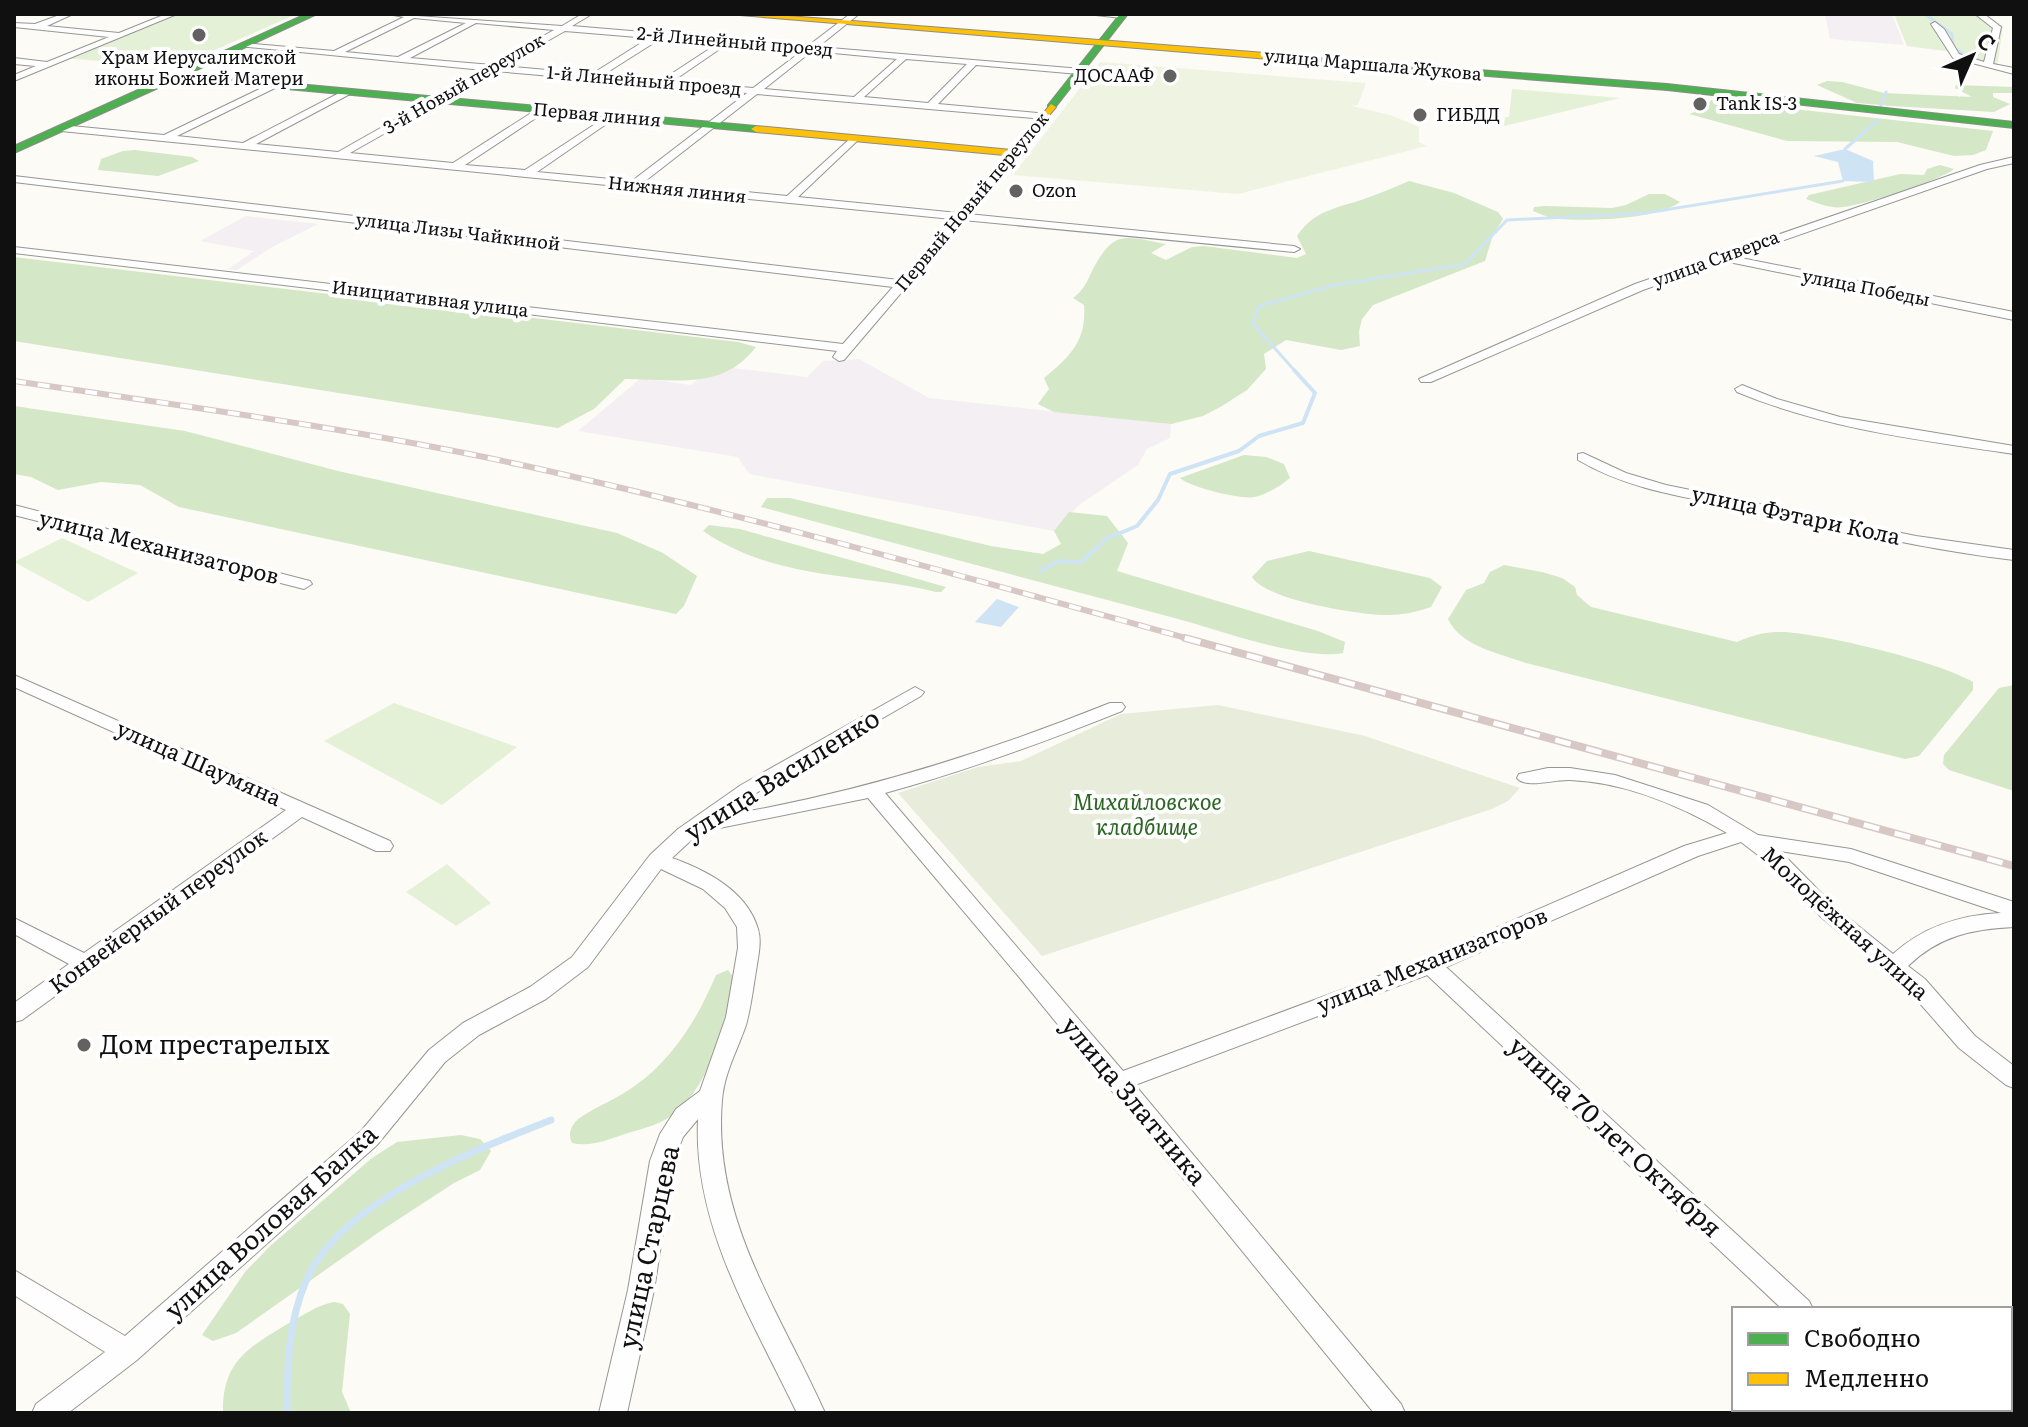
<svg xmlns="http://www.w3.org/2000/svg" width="2028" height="1427" viewBox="0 0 2028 1427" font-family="Literata,serif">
<rect width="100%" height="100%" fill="#fcfbf6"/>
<path fill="#f4eff2" d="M1825 14H1892L1904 45 1830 39Z
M246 216 318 224 272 247 237 270 228 269 254 251 200 241Z
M859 359 929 398 1171 424 1170 438 1147 449 1138 465 1079 505 1054 531 749 474 738 457 578 431 641 378 691 385 715 366 807 377 823 361Z"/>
<path fill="#e4f1d7" d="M173 14H297L176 67 63 58Z
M1894 14H1985L2003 26 1997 67 1953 52 1907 46Z
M1512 89 1620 98 1504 126 1505 117H1509Z
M62 538 138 573 88 602 14 562Z
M394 703 517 747 442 805 324 741Z
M447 864 491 903 456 926 406 892Z"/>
<path fill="#d4e7c6" d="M1827 81 1842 82 1884 93 1972 97 1955 88 1956 85 2014 87V93H1993V97L2010 104 1994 112 1892 106 1857 103 1817 85Z
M1711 100 1993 131 1986 150 1973 155 1954 156 1897 142 1787 141 1689 114 1706 108Z
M135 150 192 157 199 161 158 176 98 170 101 159 123 151Z
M1940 165 1954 169C1939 181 1863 205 1843 207 1831 209 1817 203 1806 199L1809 195 1900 174 1924 175 1927 169Z
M1409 181 1454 193 1498 212 1503 219 1493 235 1485 261 1373 305 1362 319 1359 331 1360 346 1341 350 1286 340 1264 354 1266 369 1247 390 1222 406 1203 416 1171 424 1054 412 1038 404 1049 389 1044 378C1070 357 1087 340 1084 305L1073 298C1083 291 1087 282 1092 271 1114 229 1123 236 1166 244L1151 253 1166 260 1192 247 1204 246 1297 258 1306 254 1297 236C1315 209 1339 208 1367 198 1381 193 1395 187 1409 181Z
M1649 194H1665L1680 202C1657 220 1587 221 1557 219 1549 218 1541 214 1533 211L1534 207 1545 206 1612 208 1626 205Z
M14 257 738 342 756 347C722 391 676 379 625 379L594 409 558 428 14 341Z
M14 406 185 431 338 471 617 533 663 553 697 576 684 606 676 614 179 507 140 485 101 482 58 490 31 477 14 474Z
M1244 455 1266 457 1284 464 1290 478C1281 486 1267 494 1255 497 1242 500 1189 487 1180 478Z
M767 498H790L991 546 1043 554 1061 544 1054 531 1069 512 1107 516 1128 543 1117 571 1318 631 1345 642 1343 653C1304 661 1219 630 1178 619 1039 582 900 545 761 507Z
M709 525 740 529 946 587 941 592H936C854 572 777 581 703 531Z
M1309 551 1430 578 1442 587 1431 607C1417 612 1402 615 1388 615 1359 615 1266 600 1252 577L1267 561Z
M1504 565 1542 572 1562 578 1575 587 1577 595 1591 607 1737 642C1751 636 1763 632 1779 632 1818 632 1940 662 1973 682V690L1919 756 1905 759 1526 663C1499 653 1461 647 1448 619L1466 590 1484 583 1490 572Z
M2014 685V791L1949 770 1943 764 1944 755 1999 688Z
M728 970 734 978C724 1025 709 1098 661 1122 650 1127 637 1130 625 1134 607 1140 591 1147 572 1143 567 1133 572 1123 581 1117 599 1105 619 1098 636 1085 673 1059 699 1016 716 975Z
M461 1135 480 1139 491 1151 480 1170 454 1183 382 1230 236 1333 213 1341 202 1335 245 1272 269 1247 372 1158 397 1142Z
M334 1302 343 1304 350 1314 342 1392 351 1413H223C222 1361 248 1348 289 1323 304 1315 317 1305 334 1302Z"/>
<path fill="#e7ecdb" d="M1218 705 1365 736 1520 788 1508 801 1492 809 1042 956 898 793 978 767 1021 761 1121 714Z"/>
<path fill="#eef4e1" d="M1100 62 1366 83 1358 105 1352 106 1390 115 1419 127V142L1427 146 1238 194 1013 175Z"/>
<path fill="#cee4f4" d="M1845 149 1873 161 1874 182 1843 181 1838 162 1814 156Z
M997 599 1019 607 1001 627 975 622Z"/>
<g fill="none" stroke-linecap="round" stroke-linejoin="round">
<path stroke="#cee4f4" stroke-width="3" d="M1925 14 1952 34 1953 47 1969 59
M1880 108 1886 92
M1845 149 1878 120
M1296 372 1253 324 1259 306 1335 285 1465 264 1507 220 1646 213 1843 181"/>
<path stroke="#cee4f4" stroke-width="4" d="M1040 571 1059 561 1081 562 1106 539 1137 526 1158 500 1170 474 1239 451 1259 436 1303 423 1315 393 1294 370"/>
<path stroke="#cee4f4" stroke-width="7" d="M287 1413C287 1369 288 1322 306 1281 340 1201 475 1150 551 1120"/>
<g stroke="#969694" stroke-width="2">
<path id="street" d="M62 14H73L47 26 119 33 166 14H177L14 81V75L36 66 14 64V58L47 62 109 37 14 27V23L35 24Z
M388 14 562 26 582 14H592L572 26 808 46 850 14H859L818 47 1082 69 1079 74 976 65 938 104 1048 114V118L1045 119 757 94 644 182 787 196 853 136 857 137V141L798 197 958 213 1015 150 1019 151V155L968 214 1294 246 1300 249 1294 252 963 220 844 360 839 361 833 357 837 351 14 253V247L843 344 893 287 14 182V176L899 280 952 219 61 131 56 128 61 125 164 135 274 82 277 87 177 136 243 143 347 89 350 94 256 144 338 152 483 70 238 46 242 43 334 51 404 17ZM414 18 466 23 398 57 345 52ZM476 23 554 30 492 65 410 58ZM565 31 649 38 592 74 503 66ZM660 39 717 44 662 80 603 75ZM727 44 802 51 753 88 673 81ZM812 51 897 59 854 97 764 89ZM906 59 967 64 928 103 864 97ZM495 71 747 93 632 181 537 172 615 118 617 116 612 113 525 170 465 165 545 112V108H539L453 163 350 153Z
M1087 14H1124L1126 16 1122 18Z
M1975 14H1984L2001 27 1993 64 2014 68V74L1953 58 1931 24 1935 22 1944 29 1959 54 1984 62 1993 28Z
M2014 157V163L1987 169 1736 257 2014 312V320L1724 261 1643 290 1431 382H1421L1419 379 1635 284 1980 165Z
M1742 385 1777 399 1840 417 2014 446V454C1920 440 1826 429 1737 392L1735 389Z
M1583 453 1626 473 1666 485 1916 536 2014 550V560C1926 550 1841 529 1754 511 1694 498 1632 492 1578 460V454Z
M14 505 310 581 312 584 304 589 14 515Z
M14 675 390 841 393 846 390 851H376L302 817 22 1020 14 1022V1003L69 964 14 934V918L84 953 286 810 14 687Z
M915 687 924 692 921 696 787 773 721 816C855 794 983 754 1110 703H1122L1125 707 1122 711C1044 742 966 771 885 793L1123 1071 1422 960 1684 846 1727 833C1681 806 1624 782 1570 780 1555 779 1526 789 1517 778L1519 774 1548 768H1570L1615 775 1708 805 1758 835 1851 849 2014 902V927C1972 929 1939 936 1908 966L1925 979 1975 1036 2014 1066V1088L2006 1085 1959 1048 1909 991 1821 917 1771 865 1741 842 1698 856 1446 967 1809 1301 1813 1309H1782L1427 975 1135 1085 1401 1404 1405 1413H1374L1020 978 868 798 700 832 672 858C706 870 747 891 758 929 762 942 758 957 756 971 753 989 751 1007 746 1025 738 1049 724 1073 722 1100 712 1218 779 1310 825 1413H797C752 1319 693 1226 698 1119L683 1137 674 1161 654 1290 627 1413H599L628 1290 650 1161 660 1134 676 1109 700 1091 726 1017 738 948 737 927 725 908 703 889 661 869 588 967 546 999 479 1035 445 1062 377 1145 137 1360 68 1413H32L36 1404 105 1352 14 1295V1270L125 1336 361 1131 429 1050 463 1023 530 987 572 957 650 855 678 829 741 785ZM1780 851 1849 862 2001 913C1960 915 1924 926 1893 954L1835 907Z
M1894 1409H1924L1926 1413H1896Z"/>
</g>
<g stroke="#8d8c8a" stroke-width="2">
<path id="fast" d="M306 14H317L188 74 756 126 761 129 756 132 178 79 14 153V146Z
M1120 14H1128L1054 109H1048V105Z
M1277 55 1667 84 2014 122V128L1667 90 1280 60Z"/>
</g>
<g stroke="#8d8c8a" stroke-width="2">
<path id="slow" d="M727 14H762L1280 54 1284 57 1280 60Z
M1051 104 1056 107 1015 156 756 132 751 129 756 126 1012 150Z"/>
</g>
<use href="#street" fill="#fffefe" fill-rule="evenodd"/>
<use href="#fast" fill="#4caf50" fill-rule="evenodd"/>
<use href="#slow" fill="#ffc107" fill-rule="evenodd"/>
<g stroke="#d7c8c6" stroke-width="6">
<path id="rail-far1" d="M14 381C182 406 351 428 517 464 744 514 968 578 1193 640"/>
</g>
<g stroke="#d7c8c6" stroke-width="8">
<path id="rail" d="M1185 638 2014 866"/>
</g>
<use href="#rail-far1" stroke="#fff" stroke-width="4" stroke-dasharray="12" stroke-linecap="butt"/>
<use href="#rail" stroke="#fff" stroke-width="5" stroke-dasharray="16" stroke-linecap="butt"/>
</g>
<g fill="#636260" stroke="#fff" stroke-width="3">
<circle cx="199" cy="35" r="8"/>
<circle cx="1170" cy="76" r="8"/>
<circle cx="1700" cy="104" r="8"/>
<circle cx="1420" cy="115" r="8"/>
<circle cx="1016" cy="191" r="8"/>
<circle cx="84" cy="1045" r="8"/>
</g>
<g text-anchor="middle" stroke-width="8" stroke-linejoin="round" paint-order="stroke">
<g font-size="18" fill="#101010" stroke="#fff">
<text transform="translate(735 42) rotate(5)" y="6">2-й Линейный проезд</text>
<text transform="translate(1373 65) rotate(5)" y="6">улица Маршала Жукова</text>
<text transform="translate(644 81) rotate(5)" y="6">1-й Линейный проезд</text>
<text transform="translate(464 84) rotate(-30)" y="6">3-й Новый переулок</text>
<text transform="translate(597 115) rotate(5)" y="6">Первая линия</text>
<text transform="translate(677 190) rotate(6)" y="6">Нижняя линия</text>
<text transform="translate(972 202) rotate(-50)" y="6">Первый Новый переулок</text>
<text transform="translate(458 232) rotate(7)" y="6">улица Лизы Чайкиной</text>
<text transform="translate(1716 259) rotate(-20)" y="6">улица Сиверса</text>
<text transform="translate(1866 288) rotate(11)" y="6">улица Победы</text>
<text transform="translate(430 299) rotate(7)" y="6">Инициативная улица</text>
</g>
<g font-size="18" fill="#101010" stroke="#fff" text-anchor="start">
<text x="199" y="64" text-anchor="middle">Храм Иерусалимской<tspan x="199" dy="21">иконы Божией Матери</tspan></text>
<text x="1154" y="82" text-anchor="end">ДОСААФ</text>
<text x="1716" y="110">Tank IS-3</text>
<text x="1436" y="121">ГИБДД</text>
<text x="1032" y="197">Ozon</text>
</g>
<g font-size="22" fill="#101010" stroke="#fff">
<text transform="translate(1796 515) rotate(12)" y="8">улица Фэтари Кола</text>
<text transform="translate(159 547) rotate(14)" y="8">улица Механизаторов</text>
<text transform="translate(199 763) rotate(24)" y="8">улица Шаумяна</text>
<text transform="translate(158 911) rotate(-36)" y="8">Конвейерный переулок</text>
<text transform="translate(1845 923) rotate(42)" y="8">Молодёжная улица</text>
<text transform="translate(1432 960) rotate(-22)" y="8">улица Механизаторов</text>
</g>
<g font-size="22" font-style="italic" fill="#2c6523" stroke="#fff">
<text x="1147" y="810">Михайловское<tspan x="1147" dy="25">кладбище</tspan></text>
</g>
<g font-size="26" fill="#101010" stroke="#fff">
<text transform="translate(782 775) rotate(-32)" y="9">улица Василенко</text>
<text transform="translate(1134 1101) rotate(50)" y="9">улица Златника</text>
<text transform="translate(1615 1137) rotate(43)" y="9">улица 70 лет Октября</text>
<text transform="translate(271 1222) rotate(-42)" y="9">улица Воловая Балка</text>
<text transform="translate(649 1247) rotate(-78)" y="9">улица Старцева</text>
</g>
<g font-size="26" fill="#101010" stroke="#fff" text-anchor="start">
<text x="100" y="1054">Дом престарелых</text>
</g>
</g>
<rect width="2028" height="1427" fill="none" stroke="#101010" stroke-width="32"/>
<rect x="1732" y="1307" width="280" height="104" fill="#ffffff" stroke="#9f9f9f" stroke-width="2"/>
<rect x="1748" y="1333" width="40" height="12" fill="#4caf50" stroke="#9f9f9f" stroke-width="2"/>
<text x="1804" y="1347" font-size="24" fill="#101010">Свободно</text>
<rect x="1748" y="1373" width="40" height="12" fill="#ffc107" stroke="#9f9f9f" stroke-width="2"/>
<text x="1804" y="1387" font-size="24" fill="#101010">Медленно</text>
<g transform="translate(1972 56) rotate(45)" stroke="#ffffff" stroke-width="6" paint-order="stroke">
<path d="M0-6L14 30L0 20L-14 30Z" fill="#101010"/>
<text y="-12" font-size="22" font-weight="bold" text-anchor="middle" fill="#101010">С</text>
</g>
</svg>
